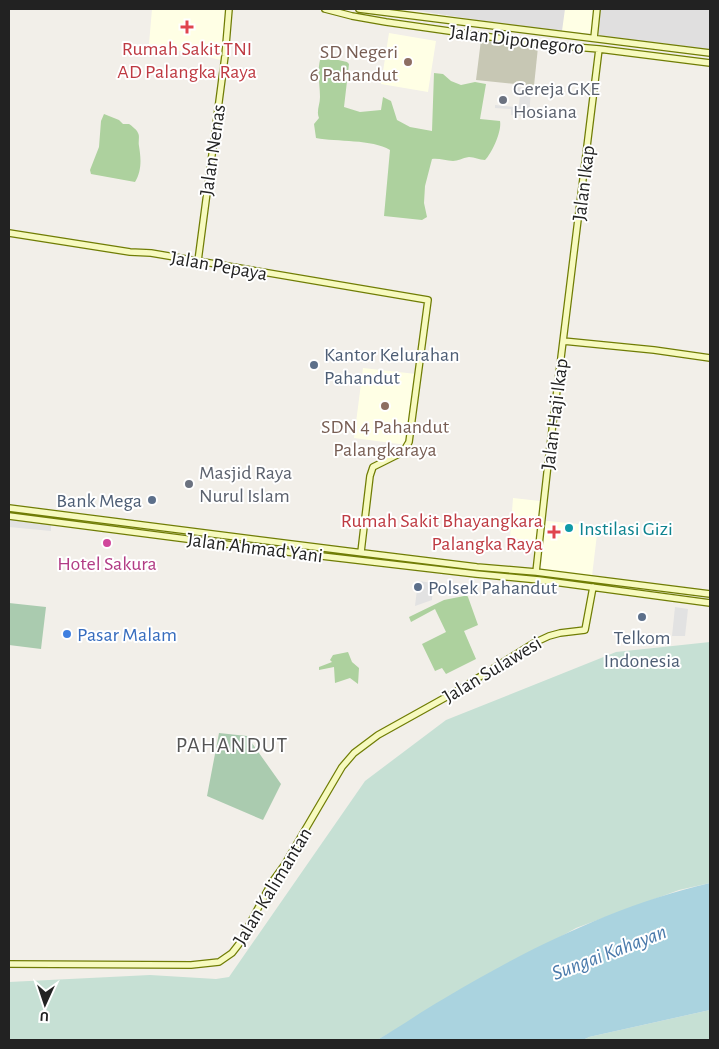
<svg xmlns="http://www.w3.org/2000/svg" width="719" height="1049" viewBox="0 0 719 1049" font-family="'Alegreya Sans',sans-serif">
<rect width="100%" height="100%" fill="#f2efe9"/>
<path fill="#e0dfdf" d="M407 9H710V50L536 29Z"/>
<path fill="#ffffe5" d="M152 9H226L221 60 149 44Z
M565 9H594L592 34 562 31Z
M389 33 436 41 428 92 381 84Z
M363 368 416 374 407 445 354 438Z
M513 498 540 501 538 520 598 526 592 576 541 570 543 543 510 538Z"/>
<path fill="#c7c7b4" d="M481 40 538 47 534 86 476 80Z"/>
<path fill="#add19e" d="M334 59 347 62 349 64 344 107 360 112 381 110 383 97 391 101 397 120 410 127 432 131 434 73 443 74 451 81 461 85 475 82 486 84 480 119 500 121C502 131 492 153 485 160 479 160 475 157 469 157 462 158 458 161 453 161 446 161 439 158 432 159L425 186 424 203 427 217 422 220 384 216 390 150C372 139 337 142 316 138L314 124 319 118C316 111 320 105 320 97 320 85 317 73 320 60Z
M104 114 119 120 123 124H129C132 126 137 130 138 133 140 136 138 142 139 146 141 158 142 171 135 182L91 174 90 170 99 147 101 121Z
M464 591 468 597 478 625 464 631 476 659 446 674 442 668 435 671 422 644 446 632 435 609 411 622 409 617 444 600 464 596Z
M348 652 352 662 359 668 358 684 350 678 335 683 334 667 319 670V667L332 662 330 660 333 655Z"/>
<path fill="#c6e0d4" d="M710 642V883L679 890 576 928 377 1040H9V982L150 975 216 979 229 977 365 781 446 720 616 652Z
M710 1010V1040H583L589 1037Z"/>
<path fill="#aacbaf" d="M9 603 46 607 41 649 9 645Z
M219 733 247 736 281 784 263 820 207 796Z"/>
<path fill="#e2e2e2" d="M515 87 531 89 529 117 511 115V109L495 108V105L515 107V105H519L520 95H516Z
M9 516 51 521V531L9 527Z
M418 581 433 583 432 600 415 606Z
M675 607 688 609 685 636H672Z"/>
<path fill="#aad3df" d="M710 883V1010L589 1037 583 1040H377C400 1027 422 1011 445 998 527 949 616 905 710 883Z"/>
<g fill="none" stroke-linecap="round" stroke-linejoin="round">
<g stroke="#707d05" stroke-width="8">
<path id="secondary" d="M325 9 352 16 386 22 540 44 599 49 710 63
M359 9 710 53
M594 38 597 9
M9 233 130 252 151 253 428 300 409 442 403 452 373 467 370 476 361 552
M198 261 225 56 229 9
M563 341 654 350 710 358
M9 508 347 551 477 567 536 572 710 594
M9 516 287 552 476 574 539 580 710 603
M536 572 549 455 599 49
M9 964 191 965 219 962 232 953 239 944 272 882 285 864 342 767 354 753 378 735 457 691 534 643 549 636 560 633 585 630 593 587"/>
</g>
<use href="#secondary" stroke="#f7fabf" stroke-width="5.5"/>
</g>
<g fill="#e0444e" stroke="#fff" stroke-width="2">
<path d="M184.5 19.5h5v5h5v5h-5v5h-5v-5h-5v-5h5z"/>
<path d="M551.5 524.5h5v5h5v5h-5v5h-5v-5h-5v-5h5z"/>
</g>
<g fill="#8d6e63" stroke="#fff" stroke-width="2">
<circle cx="408" cy="62" r="5"/>
<circle cx="385" cy="406" r="5"/>
</g>
<g fill="#6b7280" stroke="#fff" stroke-width="2">
<circle cx="503" cy="100" r="5"/>
<circle cx="189" cy="484" r="5"/>
</g>
<g fill="#5c6f8a" stroke="#fff" stroke-width="2">
<circle cx="314" cy="365" r="5"/>
<circle cx="152" cy="500" r="5"/>
<circle cx="418" cy="587" r="5"/>
<circle cx="642" cy="617" r="5"/>
</g>
<circle fill="#0f9aa8" stroke="#fff" stroke-width="2" cx="569" cy="528" r="5"/>
<circle fill="#d1479c" stroke="#fff" stroke-width="2" cx="107" cy="543" r="5"/>
<circle fill="#3f7fe0" stroke="#fff" stroke-width="2" cx="67" cy="634" r="5"/>
<g text-anchor="middle" stroke-width="4" stroke-linejoin="round" paint-order="stroke">
<g font-size="20" fill="#222" stroke="#fff">
<text transform="translate(517 39) rotate(7)" y="7">Jalan Diponegoro</text>
<text transform="translate(212 150) rotate(-82)" y="7">Jalan Nenas</text>
<text transform="translate(583 183) rotate(-83)" y="7">Jalan Ikap</text>
<text transform="translate(219 265) rotate(10)" y="7">Jalan Pepaya</text>
<text transform="translate(554 414) rotate(-83)" y="7">Jalan Haji Ikap</text>
<text transform="translate(255 547) rotate(7)" y="7">Jalan Ahmad Yani</text>
<text transform="translate(492 669) rotate(-31)" y="7">Jalan Sulawesi</text>
<text transform="translate(272 886) rotate(-59)" y="7">Jalan Kalimantan</text>
</g>
<g font-size="20" fill="#be3a42" stroke="#fff">
<text x="187" y="55">Rumah Sakit TNI<tspan x="187" dy="23">AD Palangka Raya</tspan></text>
<text x="543" y="527" text-anchor="end">Rumah Sakit Bhayangkara<tspan x="543" dy="23">Palangka Raya</tspan></text>
</g>
<g font-size="20" fill="#785e54" stroke="#fff" text-anchor="end">
<text x="398" y="58">SD Negeri<tspan x="398" dy="23">6 Pahandut</tspan></text>
<text x="385" y="433" text-anchor="middle">SDN 4 Pahandut<tspan x="385" dy="23">Palangkaraya</tspan></text>
</g>
<g font-size="20" fill="#5b616d" stroke="#fff" text-anchor="start">
<text x="513" y="95">Gereja GKE<tspan x="513" dy="23">Hosiana</tspan></text>
<text x="199" y="479">Masjid Raya<tspan x="199" dy="23">Nurul Islam</tspan></text>
</g>
<g font-size="20" fill="#4e5e75" stroke="#fff" text-anchor="start">
<text x="324" y="361">Kantor Kelurahan<tspan x="324" dy="23">Pahandut</tspan></text>
<text x="142" y="507" text-anchor="end">Bank Mega</text>
<text x="428" y="594">Polsek Pahandut</text>
<text x="642" y="644" text-anchor="middle">Telkom<tspan x="642" dy="23">Indonesia</tspan></text>
</g>
<g font-size="20" fill="#0d838f" stroke="#fff" text-anchor="start">
<text x="579" y="535">Instilasi Gizi</text>
</g>
<g font-size="20" fill="#b23c85" stroke="#fff">
<text x="107" y="570">Hotel Sakura</text>
</g>
<g font-size="20" fill="#366cbe" stroke="#fff" text-anchor="start">
<text x="77" y="641">Pasar Malam</text>
</g>
<g font-size="21" font-style="italic" fill="#4a7aab" stroke="#fff">
<text transform="translate(609 952) rotate(-21)" y="7">Sungai Kahayan</text>
</g>
<g font-size="22" letter-spacing="1" fill="#555" stroke="#fff">
<text x="232" y="752">PAHANDUT</text>
</g>
</g>
<rect width="719" height="1049" fill="none" stroke="#222222" stroke-width="20"/>
<g transform="translate(45 1004) rotate(183)" stroke="#ffffff" stroke-width="4" paint-order="stroke">
<path d="M0-4L9 19L0 12L-9 19Z" fill="#222222"/>
<text y="-8" font-size="14" font-weight="bold" text-anchor="middle" fill="#222222">U</text>
</g>
</svg>
